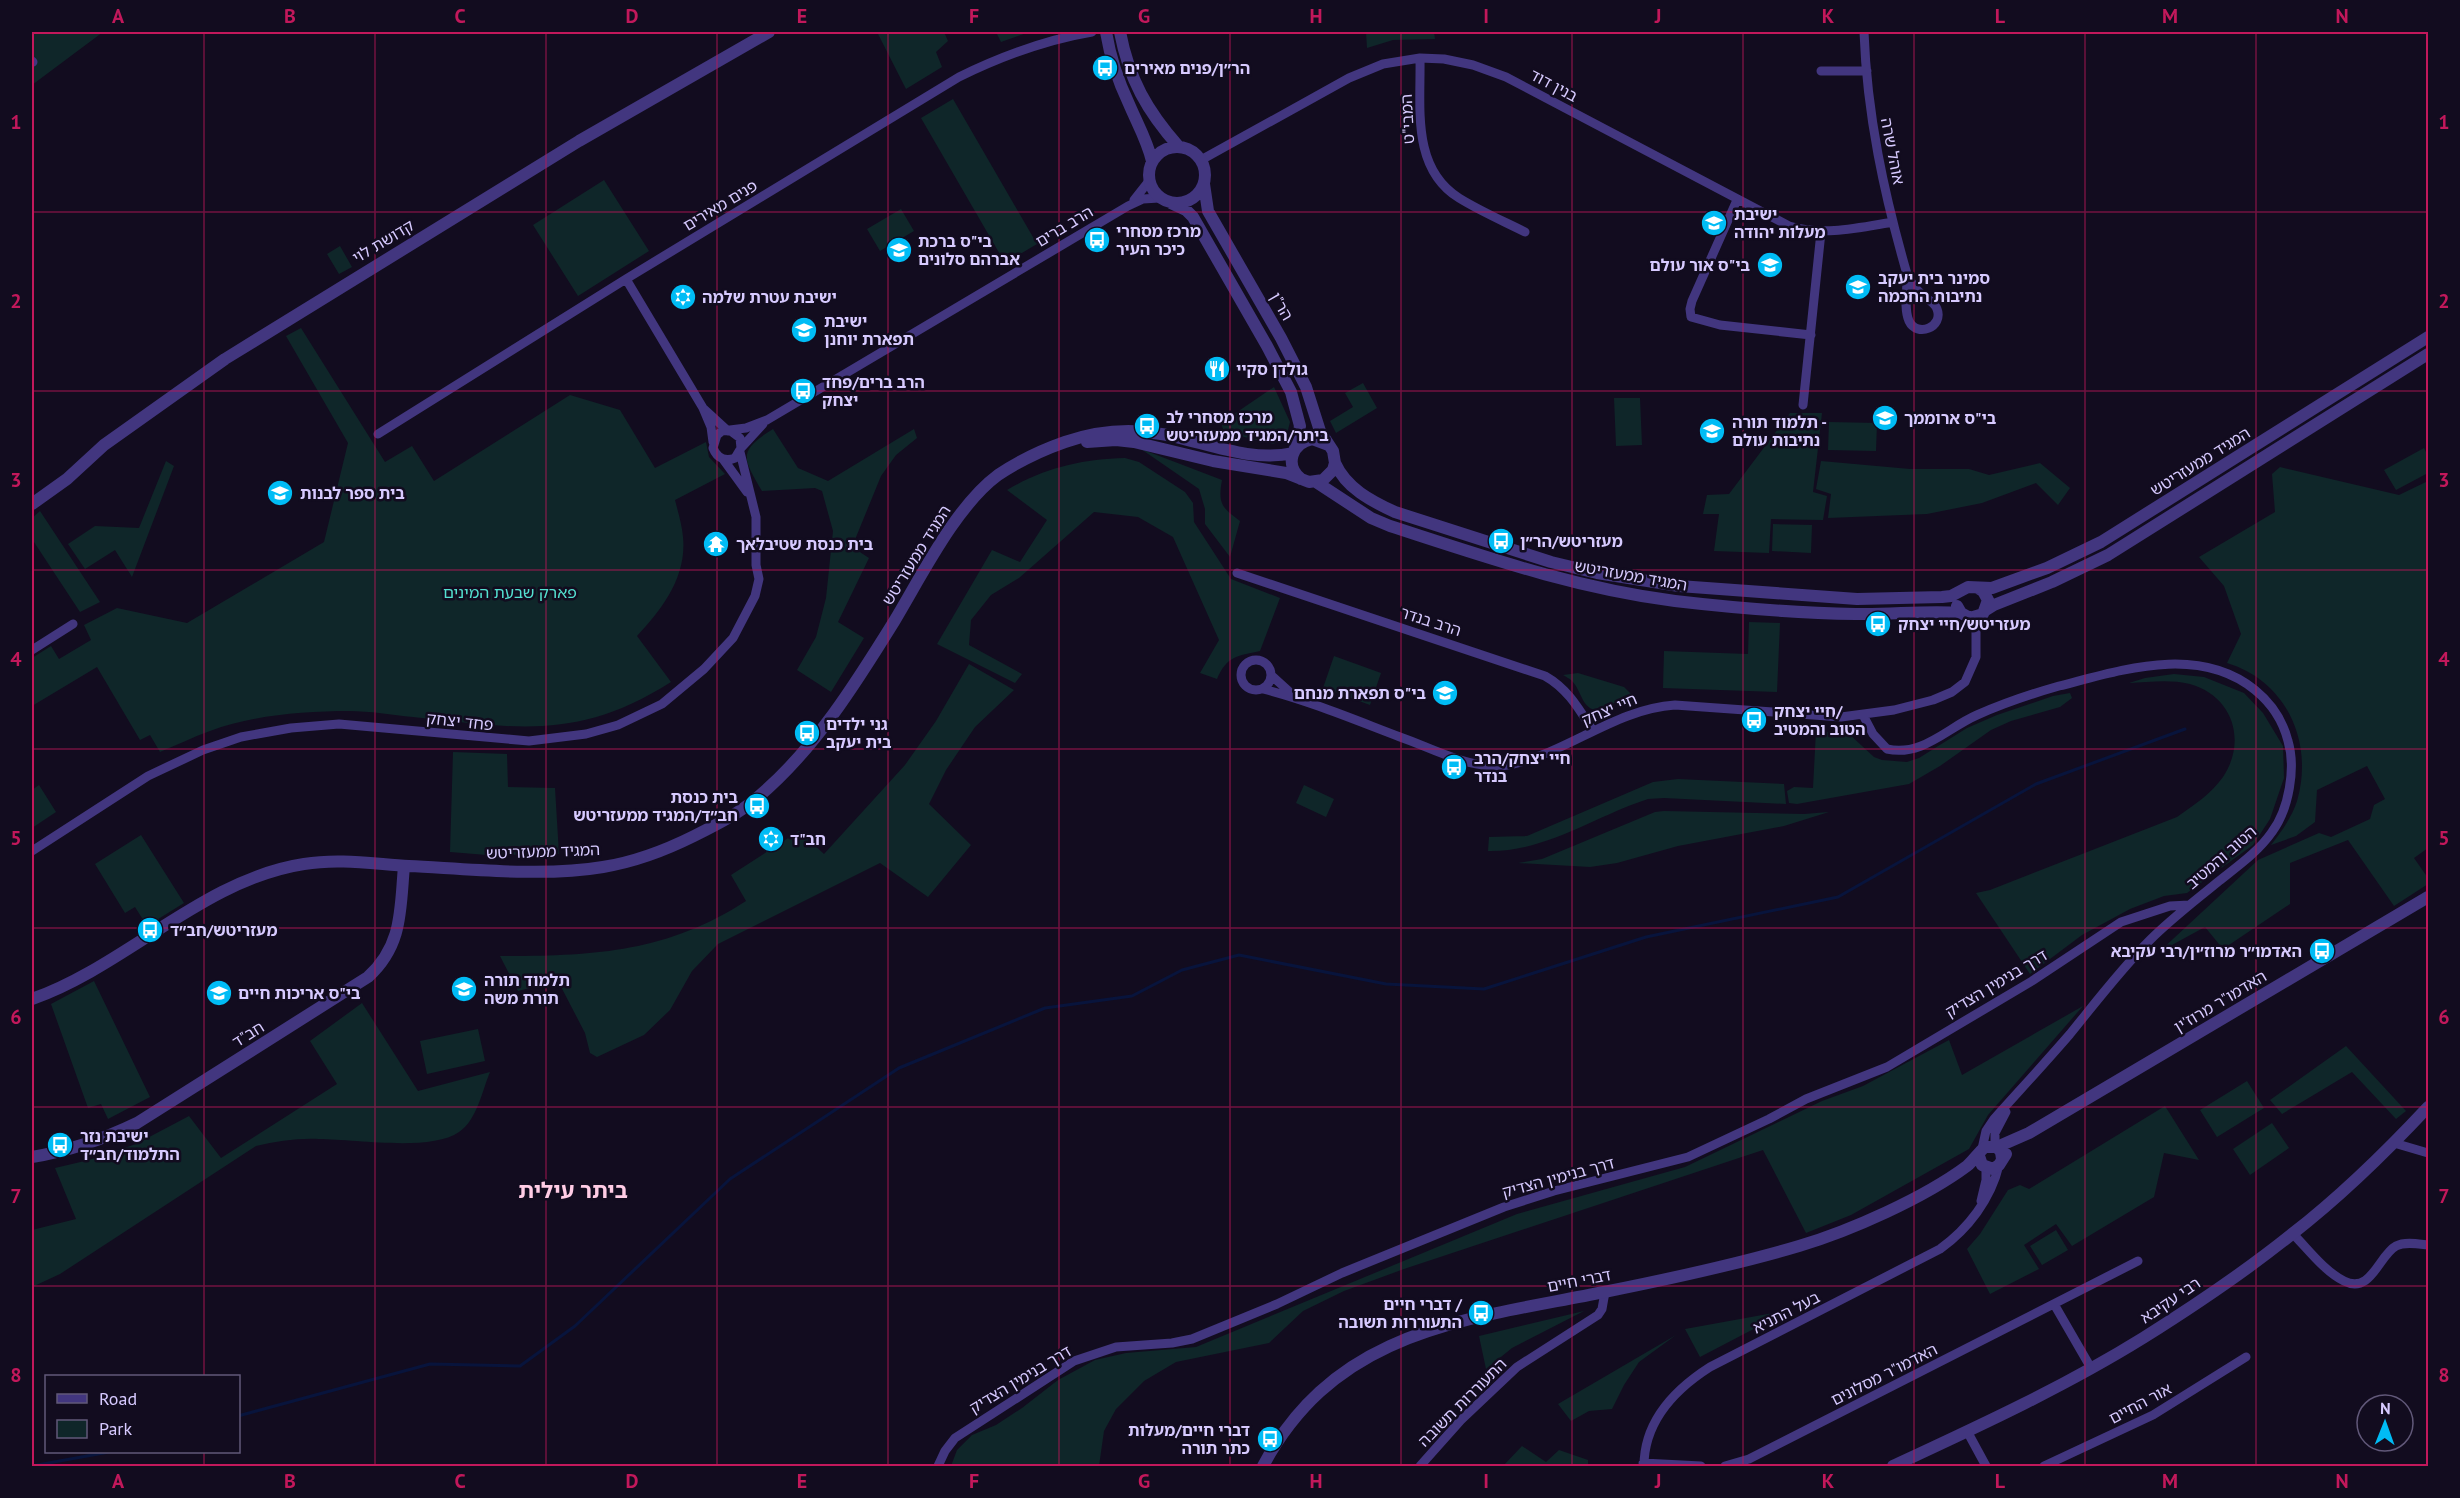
<svg xmlns="http://www.w3.org/2000/svg" width="2460" height="1498" viewBox="0 0 2460 1498" font-family="'PT Sans','Noto Sans Hebrew',sans-serif">
<rect width="100%" height="100%" fill="#120c1f"/>
<path fill="#0f2629" d="M32 32H103L32 85Z
M877 32H944L948 41 936 52 942 67 906 89Z
M996 32H1029L1001 42Z
M1366 32H1434L1435 39 1393 40 1367 48Z
M953 99 1037 244 1005 263 921 118Z
M604 180 649 251 578 296 533 225Z
M901 209 914 231 880 251 867 229Z
M340 246 352 267 339 274 327 254Z
M301 328 385 462 412 446 434 481 570 395 620 410 655 468 706 442 709 457 725 474 675 500C678 512 682 525 683 537 687 577 662 609 637 636L671 682C578 741 517 728 413 717 392 715 370 711 349 711 303 711 254 715 210 731 193 737 177 745 160 752L150 735 140 740 97 667 32 706V658L51 646 59 659 91 640 84 625 117 608 187 623 324 542 348 443 286 336Z
M1363 383 1377 408 1336 433 1330 421 1353 407 1345 393Z
M1274 387 1290 422 1286 438 1273 444 1224 432 1221 423Z
M1640 398 1642 445 1616 446 1614 398Z
M1790 413H1822L1813 492 1827 496 1823 520 1771 519 1769 553 1714 551 1719 514H1703L1707 495 1729 494Z
M1829 422 1877 423 1876 451 1828 450Z
M773 429 798 468 828 481 914 429 917 438 896 455 881 476 852 547 869 558 838 622 864 638 831 692 797 670 816 637 826 598 833 531 822 491 815 488 762 491C742 457 738 451 773 429Z
M2424 448 2428 456V473L2396 490 2384 470Z
M1141 449 1222 480C1218 503 1221 507 1240 521L1230 557 1205 524V509L1199 489Z
M1125 458 1139 462 1185 492 1193 503 1194 522 1231 579 1280 598 1260 651C1237 656 1227 656 1217 679L1200 673 1219 640 1173 537 1138 517 1094 512 1019 578 991 595 971 620 969 645 1022 674 1015 683 937 644 992 550 1020 562 1047 520 1007 490C1044 468 1082 459 1125 458Z
M166 461 174 466 132 577 115 550 85 569 68 544 95 526 139 528Z
M1821 461 1910 469H1969L1989 475 2040 463 2070 488 2058 505 2036 483 1982 503 1927 514 1828 518 1831 494 1816 489Z
M2280 467 2399 495 2428 481V848L2414 858 2428 878V884L2394 906 2348 840 2290 863V904L2223 949 2205 927 2159 952 2258 860 2319 833 2331 837 2370 819 2374 805 2385 799 2367 766 2317 790 2315 822 2296 836 2271 845C2281 832 2292 817 2297 801 2314 743 2287 681 2227 663L2241 634 2224 586 2199 557 2275 512 2272 474Z
M40 511 100 602 80 612 32 539V518Z
M1773 524 1812 525 1811 553 1772 551Z
M1749 622 1780 623 1777 692 1663 688 1664 651 1748 654Z
M1334 656 1381 673 1370 705 1323 688Z
M969 664 1014 690 975 727 946 770 929 804 971 845 928 897 880 863 718 944 692 971 670 1010 644 1035 597 1057 590 1053 585 1033 558 981 518 991 500 956C592 956 666 953 746 901L731 875 799 831 824 854 905 765 936 721Z
M1578 673 1624 687 1632 695 1599 710C1582 711 1582 691 1572 681 1569 678 1566 677 1563 675Z
M2174 674 2204 677 2244 693 2263 713 2283 746 2284 778 2270 819 2253 845 2187 893 2164 896 2130 909 2082 935 2030 974 1976 893 1990 890 2177 817C2194 805 2211 794 2223 777 2247 741 2233 696 2190 684 2170 679 2149 682 2129 683L2145 678Z
M2070 693 2072 698 2060 707 2011 721 1991 730 1940 766 1909 784 1797 804 1789 803 1787 791 1794 787 1813 788 1816 731 1848 733 1874 757 1882 760 1907 762 1919 758 1967 728 1997 715 2053 696Z
M453 752 507 754 508 787 555 788 559 854 487 855 450 852Z
M1678 779 1784 784 1786 804 1664 798 1648 799C1595 816 1546 852 1488 851L1489 837 1527 836 1653 782Z
M39 785 56 812 32 828V790Z
M1304 785 1334 799 1326 817 1296 803Z
M1664 811 1804 814 1829 812 1784 826 1678 846 1617 863 1590 867 1518 863 1542 859 1655 812Z
M141 835 184 903 147 926 135 907 125 913 95 864Z
M94 981 150 1097 108 1119 101 1104 88 1108 51 1004Z
M362 1003 418 1091 490 1072C482 1091 477 1120 459 1132 431 1152 354 1139 319 1139 298 1138 277 1141 256 1146L60 1274 32 1287V1230L76 1219 55 1168 89 1160 136 1144 189 1116 221 1158 337 1084 310 1041Z
M2083 1006 1988 1115 1969 1149 1851 1215 1806 1233 1763 1150 1404 1269 1344 1291 1303 1311 1269 1343 1176 1362 1144 1381 1116 1409 1104 1431 1099 1466H951L957 1450 972 1435 996 1425 1022 1408 1058 1380 1095 1360 1126 1353 1196 1347 1517 1214 1685 1167 1822 1101 1863 1086 1949 1040 1962 1075Z
M478 1029 485 1061 427 1074 420 1041Z
M2346 1046 2406 1111 2396 1119 2352 1072 2282 1114 2270 1100Z
M2247 1081 2264 1108 2217 1137 2200 1110Z
M2165 1106 2199 1160 2164 1153 2154 1197 2072 1246 2056 1224 2024 1245 2039 1269 1990 1294 1967 1249 1980 1234 2008 1190 2020 1185 2029 1189Z
M2272 1123 2289 1148 2250 1175 2233 1149Z
M2056 1230 2068 1250 2042 1265 2030 1246Z
M1790 1310 1700 1357 1685 1329Z
M1584 1311 1512 1348 1486 1369 1479 1336Z
M1676 1335 1639 1362 1624 1385 1612 1409 1589 1411 1571 1421 1558 1404Z
M1522 1446 1546 1462 1559 1450 1588 1460V1466H1503Z"/>
<g fill="none" stroke-linecap="round" stroke-linejoin="round">
<path stroke="#08143c" stroke-width="3" d="M238 1416 430 1364 520 1366 575 1326 730 1179 899 1068 1045 1008 1132 996 1182 970 1239 955 1386 984 1484 989 1646 937 1838 897 2036 784 2185 729
M32 1466 109 1452"/>
<path stroke="#42367f" stroke-width="9" d="M1864 32C1867 115 1884 194 1907 274 1911 283 1916 290 1924 296 1929 301 1935 303 1937 309 1944 327 1917 338 1909 321 1903 308 1908 287 1907 274
M1420 58C1421 107 1411 168 1459 198 1480 211 1503 221 1525 232
M32 61 33 62
M1821 71H1867
M1201 160 1349 78 1383 64 1420 58 1444 59 1473 65 1506 77 1789 226C1824 236 1857 228 1893 222
M1134 200 1149 181
M1737 200 1692 301 1690 309 1691 317 1720 325 1811 335
M626 279 703 408 711 427 713 442
M1803 405 1821 232
M704 409 728 431
M732 432 740 438 741 448 735 458C725 462 717 458 713 448L717 435 722 431 746 428 767 420 1128 206 1143 199 1159 198
M378 434 626 279 959 77C1002 56 1044 40 1092 32
M741 448 763 424
M723 459 747 492
M1237 573 1545 676C1568 689 1579 709 1593 731
M32 650 73 624
M1241 675a15 15 0 1 1 30 0a15 15 0 1 1-30 0Z
M1271 675 1293 695
M1263 689C1310 701 1355 720 1400 737 1435 749 1475 773 1513 764 1570 751 1616 709 1675 705L1841 717 1894 710 1933 700 1952 692 1965 682 1976 657V628L1983 614
M1863 715 1873 734 1887 749C1922 757 1947 728 1977 715 2004 703 2031 694 2059 686 2122 670 2198 644 2255 690 2271 703 2283 721 2288 741 2296 768 2289 809 2272 832 2258 852 2238 866 2219 881 2196 900 2172 918 2150 940 2121 969 2096 1002 2070 1034 2045 1063 2019 1091 1994 1119L1986 1131 1982 1149
M32 851 148 776 203 750 241 737 291 728 339 724 529 741 586 734 618 725 662 704 704 669 733 638 755 596 759 579 756 565V517L740 452
M2394 1143 2428 1153
M1995 1146V1133L2006 1112
M1981 1201 1986 1180V1168
M2293 1234C2308 1249 2324 1271 2344 1281 2371 1295 2379 1255 2396 1246 2405 1241 2419 1244 2428 1245
M2054 1304 2091 1368
M1967 1431 1986 1466
M1643 1463 1701 1466
M938 1466 945 1451 955 1438 1074 1361 1116 1347 1172 1343 1192 1339 1277 1304 1342 1273 1504 1207 1554 1191 1688 1157 1769 1119 1806 1099 1887 1067 2032 981 2121 922 2170 906 2189 905
M1420 1466 1461 1420 1517 1367 1598 1315 1602 1309 1605 1292
M1644 1466C1644 1421 1674 1390 1710 1367L1940 1249C1968 1229 1991 1199 1999 1165
M1725 1466 1749 1459 2138 1261
M2044 1466 2153 1415 2246 1357"/>
<path stroke="#42367f" stroke-width="12" d="M1106 32C1110 56 1118 81 1129 104 1137 123 1147 140 1152 161
M1120 32C1129 79 1147 111 1179 147
M1149 175a28 28 0 1 1 56 0a28 28 0 1 1-56 0Z
M1171 203 1186 210 1193 217 1267 346 1291 392 1300 426 1295 448
M1087 442 1116 440 1134 442 1213 461 1286 473 1309 482 1323 480 1333 470 1335 463 1333 451 1320 431 1306 387 1281 338 1208 211 1204 184
M1335 463C1346 488 1371 501 1395 512L1551 562 1597 573 1679 586 1857 599 1942 597 1951 596 1968 587 1992 588 2047 568 2101 542 2428 337
M1301 479C1284 465 1292 443 1312 439L1328 445
M1316 482 1371 518 1390 526C1486 557 1574 588 1675 601 1735 608 1796 613 1856 614 1891 615 1926 610 1961 613
M32 504 67 479 104 445 225 359 579 141 769 32
M1957 606 1961 613 1970 618 1983 614 1988 600 1983 591 1978 588
M1986 610 1994 605 2052 582 2108 555 2428 354
M32 999C126 966 204 879 304 864 339 858 374 864 409 866 468 869 545 877 603 867 634 862 666 850 694 836 716 825 740 813 758 797 815 749 856 683 895 620 922 575 956 506 998 475 1019 461 1042 450 1065 442 1097 431 1128 428 1161 434 1203 441 1249 463 1293 453
M1997 1147 2029 1133 2428 897
M1979 1156 1982 1165 1993 1169 1999 1165 2006 1154
M32 1157C68 1151 104 1139 137 1123L368 977C403 945 400 910 404 866
M1263 1466C1337 1328 1466 1320 1604 1292 1669 1279 1735 1265 1799 1246 1850 1231 1924 1198 1967 1166 1974 1160 1978 1153 1985 1147H1997L2001 1152 2002 1159
M1893 1466C1977 1427 2064 1387 2143 1338 2194 1306 2246 1271 2292 1234 2341 1196 2386 1152 2428 1107"/>
</g>
<path fill="none" stroke="#c2185b" stroke-width="1.5" stroke-opacity="0.55" d="M204 32V1376M375 32V1466M546 32V1466M717 32V1466M888 32V1466M1059 32V1466M1230 32V1466M1401 32V1466M1572 32V1466M1743 32V1466M1914 32V1466M2085 32V1466M2256 32V1466M32 212H2428M32 391H2428M32 570H2428M32 749H2428M32 928H2428M32 1107H2428M32 1286H2428M204 1452V1466"/>
<defs>
<g id="bus-disc" transform="scale(1.35)"><circle r="9.5" fill="#00bcf5" stroke="#120c1f"/><path d="M-5-6H5V4H4V6H2V4H-2V6H-4V4H-5ZM-3.5-4V0h7V-4ZM-3.5 1.2v1.5H-2V1.2ZM2 1.2v1.5H3.5V1.2Z" fill="#fff"/></g>
<g id="school-disc" transform="scale(1.35)"><circle r="9.5" fill="#00bcf5" stroke="#120c1f"/><path d="M0-5L7-2L0 1L-7-2ZM-4 1L0 2.5L4 1V4Q0 6-4 4Z" fill="#fff"/></g>
<g id="synagogue-disc" transform="scale(1.35)"><circle r="9.5" fill="#00bcf5" stroke="#120c1f"/><path d="M0-6.5L5.6 3.2H-5.6ZM0 6.5L5.6-3.2H-5.6Z" fill="#fff"/></g>
<g id="restaurant-disc" transform="scale(1.35)"><circle r="9.5" fill="#00bcf5" stroke="#120c1f"/><path d="M-5-6h1v4h1v-4h1v4h1v-4h1v5L-1.5 .5V6h-2V.5L-5-1ZM5-6V6H3V1.5H1.5Q1.5-4 5-6Z" fill="#fff"/></g>
<g id="temple-disc" transform="scale(1.35)"><circle r="9.5" fill="#00bcf5" stroke="#120c1f"/><path d="M0-6L5-2H3V0L6.5 2.5H4V6H1.5V3h-3V6H-4V2.5H-6.5L-3 0V-2H-5Z" fill="#fff"/></g>
</defs>
<g fill-rule="evenodd">
<use href="#bus-disc" x="1105" y="68"/>
<use href="#school-disc" x="1714" y="223"/>
<use href="#bus-disc" x="1097" y="240"/>
<use href="#school-disc" x="899" y="250"/>
<use href="#school-disc" x="1770" y="265"/>
<use href="#school-disc" x="1858" y="287"/>
<use href="#synagogue-disc" x="683" y="297"/>
<use href="#school-disc" x="804" y="330"/>
<use href="#restaurant-disc" x="1217" y="369"/>
<use href="#bus-disc" x="803" y="391"/>
<use href="#school-disc" x="1885" y="418"/>
<use href="#bus-disc" x="1147" y="426"/>
<use href="#school-disc" x="1712" y="431"/>
<use href="#school-disc" x="280" y="493"/>
<use href="#bus-disc" x="1501" y="541"/>
<use href="#temple-disc" x="716" y="544"/>
<use href="#bus-disc" x="1878" y="624"/>
<use href="#school-disc" x="1445" y="693"/>
<use href="#bus-disc" x="1754" y="720"/>
<use href="#bus-disc" x="807" y="733"/>
<use href="#bus-disc" x="1454" y="767"/>
<use href="#bus-disc" x="757" y="806"/>
<use href="#synagogue-disc" x="771" y="839"/>
<use href="#bus-disc" x="150" y="930"/>
<use href="#bus-disc" x="2322" y="951"/>
<use href="#school-disc" x="464" y="989"/>
<use href="#school-disc" x="219" y="993"/>
<use href="#bus-disc" x="60" y="1145"/>
<use href="#bus-disc" x="1481" y="1313"/>
<use href="#bus-disc" x="1270" y="1439"/>
</g>
<g text-anchor="middle" stroke-width="5" stroke-linejoin="round" paint-order="stroke">
<g font-size="16" font-weight="bold" fill="#d7caff" stroke="#120c1f" text-anchor="start">
<text x="1124" y="74">הר״ן/פנים מאירים</text>
<text x="1734" y="220">ישיבת<tspan x="1734" dy="18">מעלות יהודה</tspan></text>
<text x="1116" y="237">מרכז מסחרי<tspan x="1116" dy="18">כיכר העיר</tspan></text>
<text x="918" y="247">בי"ס ברכת<tspan x="918" dy="18">אברהם סלונים</tspan></text>
<text x="1750" y="271" text-anchor="end">בי"ס אור עולם</text>
<text x="1878" y="284">סמינר בית יעקב<tspan x="1878" dy="18">נתיבות החכמה</tspan></text>
<text x="702" y="303">ישיבת עטרת שלמה</text>
<text x="824" y="327">ישיבת<tspan x="824" dy="18">תפארת יוחנן</tspan></text>
<text x="1236" y="375">גולדן סקיי</text>
<text x="822" y="388">הרב ברים/פחד<tspan x="822" dy="18">יצחק</tspan></text>
<text x="1166" y="423">מרכז מסחרי לב<tspan x="1166" dy="18">ביתר/המגיד ממעזריטש</tspan></text>
<text x="1904" y="424">בי"ס ארוממך</text>
<text x="1732" y="428">תלמוד תורה -<tspan x="1732" dy="18">נתיבות עולם</tspan></text>
<text x="300" y="499">בית ספר לבנות</text>
<text x="1520" y="547">מעזריטש/הר״ן</text>
<text x="736" y="550">בית כנסת שטיבלאך</text>
<text x="1898" y="630">מעזריטש/חיי יצחק</text>
<text x="1426" y="699" text-anchor="end">בי"ס תפארת מנחם</text>
<text x="1774" y="717">חיי יצחק/<tspan x="1774" dy="18">הטוב והמטיב</tspan></text>
<text x="826" y="730">גני ילדים<tspan x="826" dy="18">בית יעקב</tspan></text>
<text x="1474" y="764">חיי יצחק/הרב<tspan x="1474" dy="18">בנדר</tspan></text>
<text x="738" y="803" text-anchor="end">בית כנסת<tspan x="738" dy="18">חב״ד/המגיד ממעזריטש</tspan></text>
<text x="790" y="845">חב"ד</text>
<text x="170" y="936">מעזריטש/חב״ד</text>
<text x="2302" y="957" text-anchor="end">האדמו״ר מרוז׳ין/רבי עקיבא</text>
<text x="484" y="986">תלמוד תורה<tspan x="484" dy="18">תורת משה</tspan></text>
<text x="238" y="999">בי"ס אריכות חיים</text>
<text x="80" y="1142">ישיבת נזר<tspan x="80" dy="18">התלמוד/חב״ד</tspan></text>
<text x="1462" y="1310" text-anchor="end">דברי חיים /<tspan x="1462" dy="18">התעוררות תשובה</tspan></text>
<text x="1250" y="1436" text-anchor="end">דברי חיים/מעלות<tspan x="1250" dy="18">כתר תורה</tspan></text>
</g>
<g font-size="16" fill="#d7caff" stroke="#120c1f">
<text transform="translate(1554 85) rotate(28)" y="6">בנין דוד</text>
<text transform="translate(1407 119) rotate(-93)" y="6">המבי"ט</text>
<text transform="translate(1893 151) rotate(79)" y="6">אוהל שרה</text>
<text transform="translate(720 205) rotate(-31)" y="6">פנים מאירים</text>
<text transform="translate(1064 226) rotate(-31)" y="6">הרב ברים</text>
<text transform="translate(383 241) rotate(-31)" y="6">קדושת לוי</text>
<text transform="translate(1282 306) rotate(60)" y="6">הר"ן</text>
<text transform="translate(2200 461) rotate(-32)" y="6">המגיד ממעזריטש</text>
<text transform="translate(916 555) rotate(-58)" y="6">המגיד ממעזריטש</text>
<text transform="translate(1631 575) rotate(10)" y="6">המגיד ממעזריטש</text>
<text transform="translate(1431 621) rotate(18)" y="6">הרב בנדר</text>
<text transform="translate(1609 709) rotate(-23)" y="6">חיי יצחק</text>
<text transform="translate(460 721) rotate(6)" y="6">פחד יצחק</text>
<text transform="translate(543 851) rotate(-2)" y="6">המגיד ממעזריטש</text>
<text transform="translate(2221 857) rotate(-41)" y="6">הטוב והמטיב</text>
<text transform="translate(1996 983) rotate(-31)" y="6">דרך בנימין הצדיק</text>
<text transform="translate(2220 1001) rotate(-31)" y="6">האדמו"ר מרוז'ין</text>
<text transform="translate(248 1034) rotate(-32)" y="6">חב"ד</text>
<text transform="translate(1558 1177) rotate(-15)" y="6">דרך בנימין הצדיק</text>
<text transform="translate(1579 1280) rotate(-11)" y="6">דברי חיים</text>
<text transform="translate(2170 1300) rotate(-34)" y="6">רבי עקיבא</text>
<text transform="translate(1786 1312) rotate(-27)" y="6">בעל התניא</text>
<text transform="translate(1884 1374) rotate(-27)" y="6">האדמו"ר מסלונים</text>
<text transform="translate(1020 1379) rotate(-31)" y="6">דרך בנימין הצדיק</text>
<text transform="translate(1462 1402) rotate(-45)" y="6">התעוררות תשובה</text>
<text transform="translate(2140 1403) rotate(-28)" y="6">אור החיים</text>
</g>
<g font-size="16" fill="#54e0d0" stroke="#120c1f">
<text x="510" y="598">פארק שבעת המינים</text>
</g>
<g font-size="22" font-weight="bold" fill="#ffcce5" stroke="#120c1f">
<text x="573" y="1198">ביתר עילית</text>
</g>
</g>
<rect width="2460" height="1498" fill="none" stroke="#120c1f" stroke-width="66"/>
<rect x="45" y="1375" width="195" height="78" fill="#120c1f" stroke="#615879" stroke-width="1.5"/>
<rect x="57" y="1394" width="30" height="9" fill="#42367f" stroke="#615879" stroke-width="1.5"/>
<text x="99" y="1405" font-size="18" fill="#d7caff">Road</text>
<rect x="57" y="1420" width="30" height="18" fill="#0f2629" stroke="#615879" stroke-width="1.5"/>
<text x="99" y="1435" font-size="18" fill="#d7caff">Park</text>
<g transform="translate(2385 1423) rotate(1)"><circle r="28" fill="#120c1f" stroke="#615879" stroke-width="1.5"/>
<path d="M0-4.5L10 22L0 15L-10 22Z" fill="#00bcf5"/>
<text y="-9" font-size="16" font-weight="bold" text-anchor="middle" fill="#d7caff">N</text>
</g>
<rect x="33" y="33" width="2394" height="1432" fill="none" stroke="#c2185b" stroke-width="2"/>
<g font-size="20" text-anchor="middle" font-weight="bold" fill="#c2185b">
<text x="118" y="23">A</text>
<text x="290" y="23">B</text>
<text x="460" y="23">C</text>
<text x="632" y="23">D</text>
<text x="802" y="23">E</text>
<text x="974" y="23">F</text>
<text x="1144" y="23">G</text>
<text x="1316" y="23">H</text>
<text x="1486" y="23">I</text>
<text x="1658" y="23">J</text>
<text x="1828" y="23">K</text>
<text x="2000" y="23">L</text>
<text x="2170" y="23">M</text>
<text x="2342" y="23">N</text>
<text x="16" y="129">1</text>
<text x="2444" y="129">1</text>
<text x="16" y="308">2</text>
<text x="2444" y="308">2</text>
<text x="16" y="487">3</text>
<text x="2444" y="487">3</text>
<text x="16" y="666">4</text>
<text x="2444" y="666">4</text>
<text x="16" y="845">5</text>
<text x="2444" y="845">5</text>
<text x="16" y="1024">6</text>
<text x="2444" y="1024">6</text>
<text x="16" y="1203">7</text>
<text x="2444" y="1203">7</text>
<text x="16" y="1382">8</text>
<text x="2444" y="1382">8</text>
<text x="118" y="1488">A</text>
<text x="290" y="1488">B</text>
<text x="460" y="1488">C</text>
<text x="632" y="1488">D</text>
<text x="802" y="1488">E</text>
<text x="974" y="1488">F</text>
<text x="1144" y="1488">G</text>
<text x="1316" y="1488">H</text>
<text x="1486" y="1488">I</text>
<text x="1658" y="1488">J</text>
<text x="1828" y="1488">K</text>
<text x="2000" y="1488">L</text>
<text x="2170" y="1488">M</text>
<text x="2342" y="1488">N</text>
</g>
</svg>
